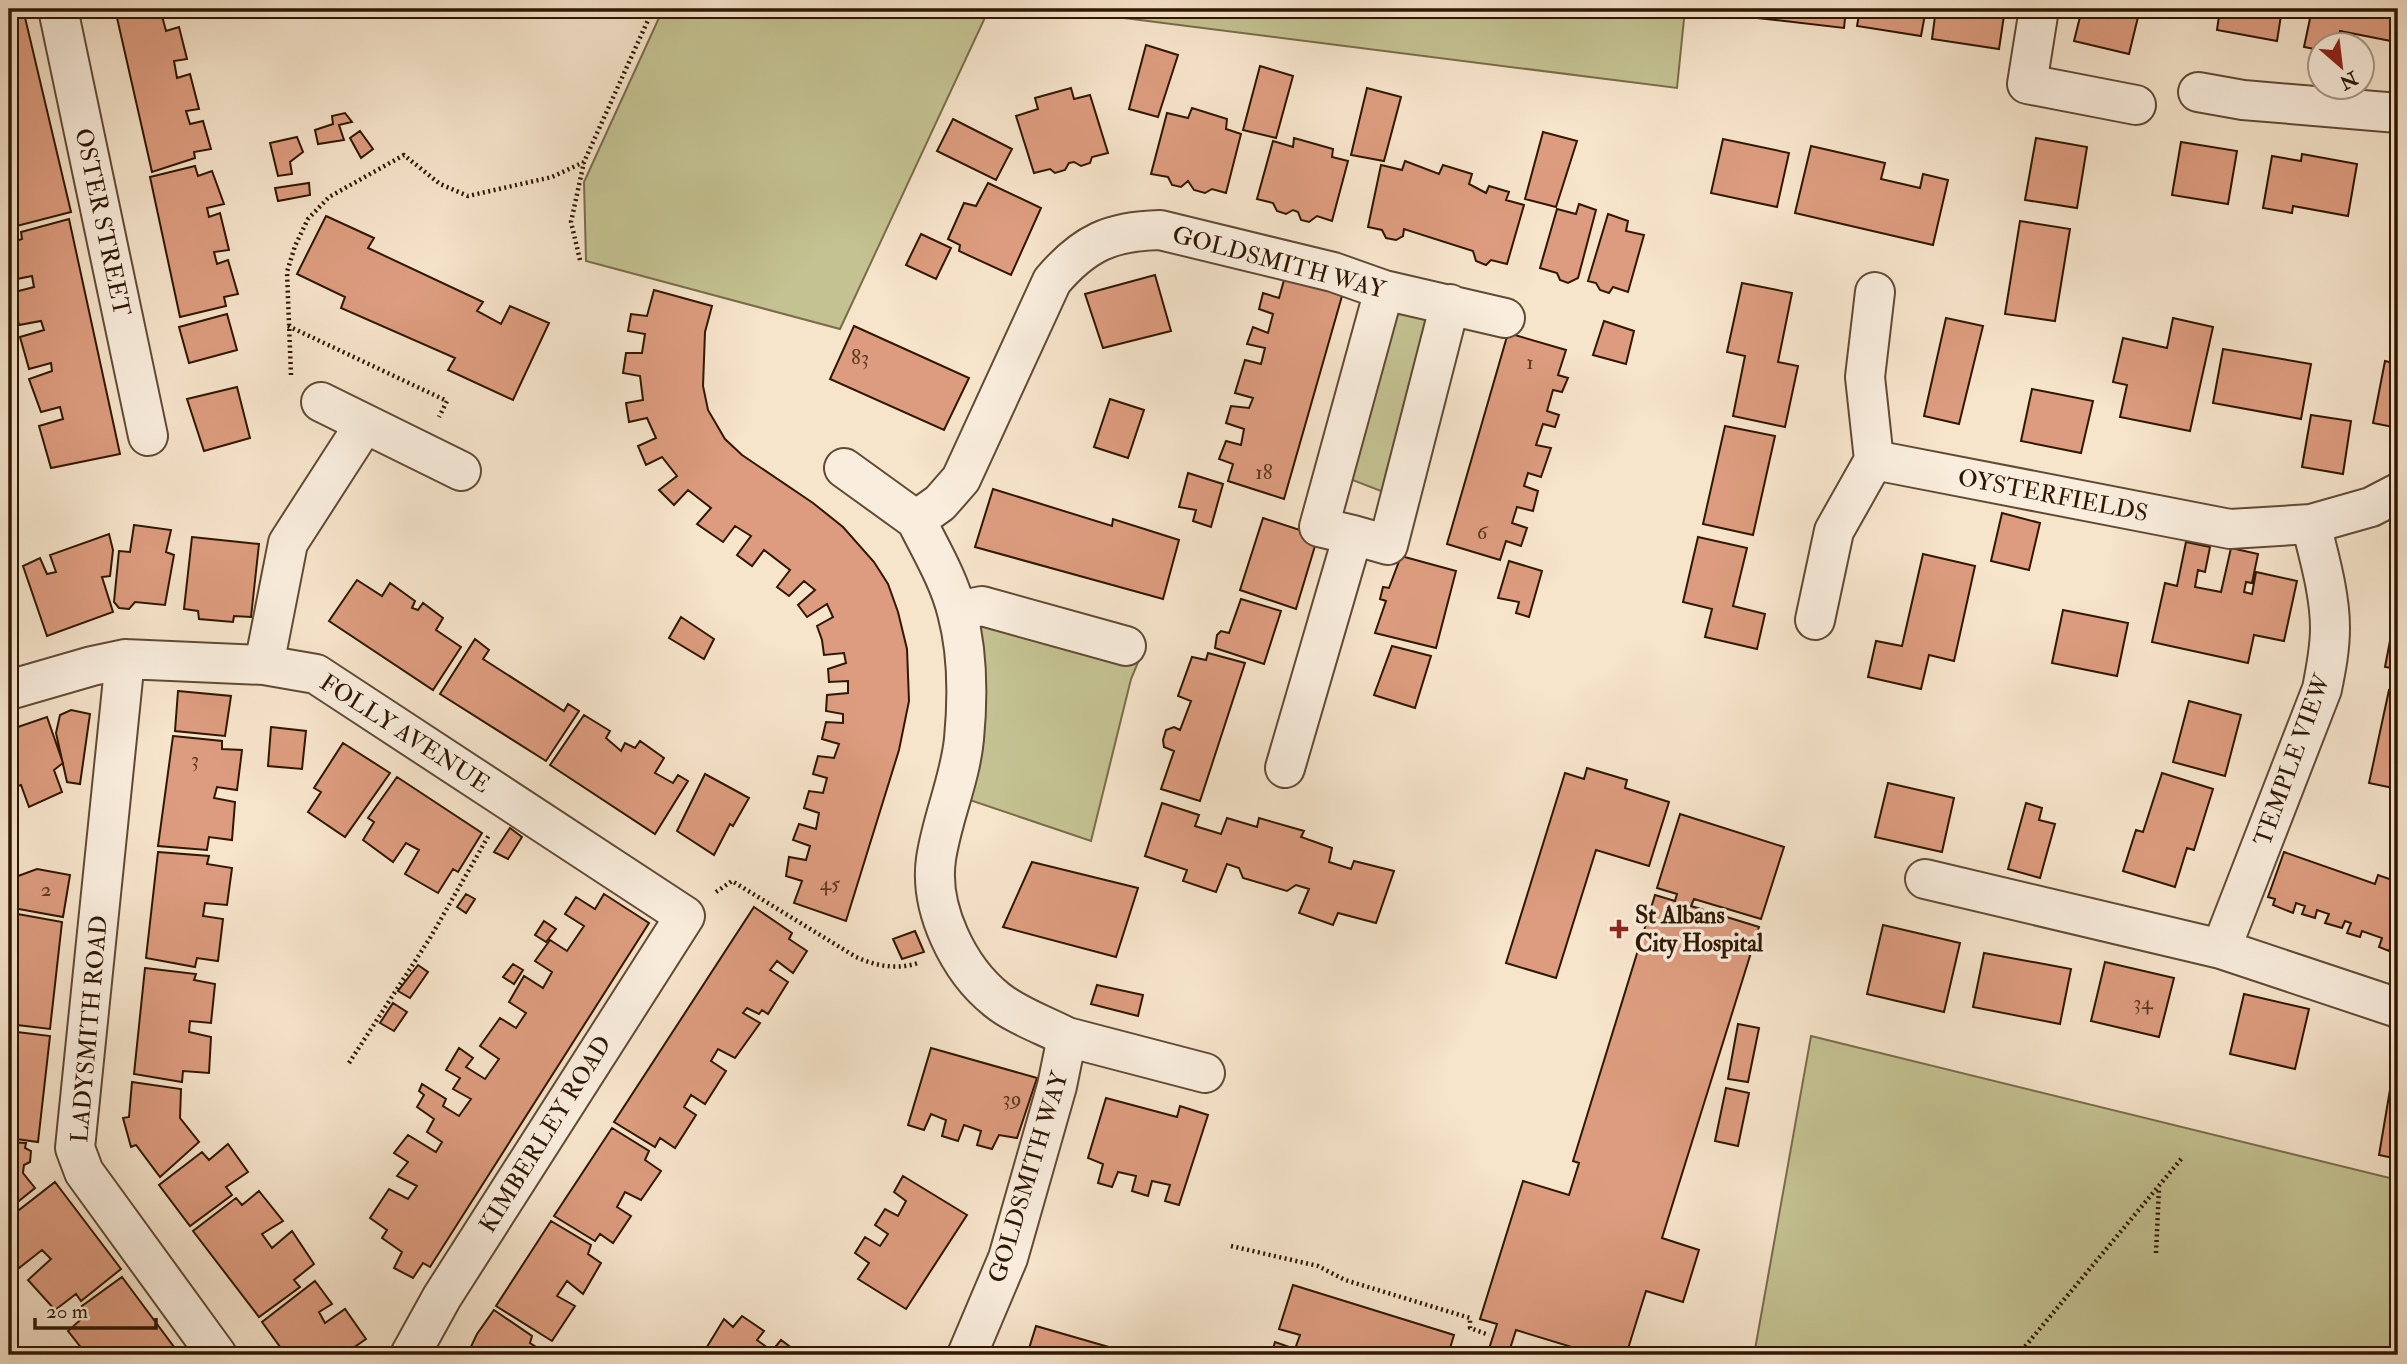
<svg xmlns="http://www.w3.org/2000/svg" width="2407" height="1364" viewBox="0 0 2407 1364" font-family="'IM FELL Double Pica',serif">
<rect width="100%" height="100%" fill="#f6e4cb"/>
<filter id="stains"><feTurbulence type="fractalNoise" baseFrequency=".00286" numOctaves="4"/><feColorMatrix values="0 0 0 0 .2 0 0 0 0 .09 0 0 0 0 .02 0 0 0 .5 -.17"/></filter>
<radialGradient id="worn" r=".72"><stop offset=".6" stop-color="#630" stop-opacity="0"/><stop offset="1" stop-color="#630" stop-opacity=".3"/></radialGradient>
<path fill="#c4c292" stroke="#7a6c49" stroke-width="2" d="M663 9H989L840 329 586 261 584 182Z
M1053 9H1685L1677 88Z
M1391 298 1441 310 1386 493 1342 476Z
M964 617 1139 660 1131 679 1091 841 955 795Z
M1811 1036 2398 1180V1355H1754Z"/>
<path fill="#dd9c7f" stroke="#2f1700" stroke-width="2" d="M9 9H23L71 212 9 228V186L13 185 9 169Z
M115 9H177L178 13 162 16 166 31 179 27 187 59 174 61 177 78 190 74 199 109 186 111 190 124 203 121 211 149 194 152 195 158 152 172Z
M1759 9H1846L1844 28 1758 18Z
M1860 9H1926L1921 36 1857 26Z
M1936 9H2005L1999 49 1932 39Z
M2082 9H2140L2129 54 2074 41Z
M2220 9H2282L2277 41 2217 30Z
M2312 9H2398L2396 42 2340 31 2337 46H2320V50L2304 47Z
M1146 45 1178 55 1158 117 1129 109Z
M1260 66 1293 76 1276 138 1243 130Z
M1071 88 1074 99 1090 95 1108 153 1092 157 1090 163 1081 166 1074 162 1069 163 1065 170 1055 173 1050 169 1034 173 1016 116 1038 109 1035 98Z
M1367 88 1401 97 1384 161 1351 155Z
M1192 108 1227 119 1226 129 1241 134 1226 193 1212 189 1205 193 1194 190 1188 181 1181 187 1172 185 1168 177 1151 174 1167 113 1188 118Z
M345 113 352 122 339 125 344 140 318 144 315 130 333 124 332 116Z
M953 119 1012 149 996 180 937 151Z
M360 131 373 149 361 158 350 138Z
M1543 132 1577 141 1556 207 1525 199Z
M297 137 303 152 290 162 292 174 278 176 270 143Z
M1294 138 1333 149 1332 157 1348 161 1332 221 1317 216 1309 222 1301 220 1298 212 1293 210 1286 214 1277 211 1273 203 1257 199 1273 141 1293 147Z
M2036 138 2087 147 2077 208 2025 200Z
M1723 139 1789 153 1777 207 1711 193Z
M2181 142 2237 151 2228 204 2172 195Z
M1811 146 1885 163 1881 179 1920 188 1923 174 1948 180 1933 245 1795 213Z
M2302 154 2357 164 2348 216 2293 206 2292 213 2263 208 2272 156 2301 161Z
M1405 161 1439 174 1443 165 1472 174 1469 184 1486 193 1489 186 1509 192 1506 200 1524 205 1507 264 1491 260 1486 265 1476 261 1473 251 1404 229 1403 236 1396 240 1386 238 1382 230 1368 227 1381 165 1402 170Z
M195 166 198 176 212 171 224 204 207 208 209 217 220 213 229 250 214 252 217 264 228 260 238 294 224 297 226 306 180 317 150 177Z
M309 183 310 195 278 201 275 188Z
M988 183 1041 208 1011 275 959 251 960 245 948 239 964 203 976 206Z
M1579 204 1596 210 1578 278 1568 283 1560 280 1557 273 1540 268 1557 209 1576 214Z
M1608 214 1628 221 1626 231 1644 235 1628 292 1613 287 1609 293 1600 290 1596 283 1588 281Z
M326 216 374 238 368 248 483 302 477 311 501 324 510 306 549 323 513 400 448 370 455 358 341 308 345 297 297 274Z
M69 219 120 454 51 468 39 426 63 419 60 407 41 412 29 379 52 371 51 363 29 369 20 337 44 330 41 321 19 325 11 293 34 287 32 276 12 280 9 267V243L22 239 21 232Z
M2020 221 2070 229 2055 321 2005 314Z
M921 234 951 248 936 279 906 265Z
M1286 273 1344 289 1284 499 1228 481 1233 464 1219 459 1226 441 1241 445 1244 429 1226 423 1231 406 1249 408 1253 398 1235 393 1245 360 1261 364 1265 348 1247 344 1253 327 1268 333 1273 314 1259 309 1263 293 1279 298Z
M1155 275 1171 331 1103 348 1085 294Z
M1742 283 1792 293 1778 362 1798 366 1785 427 1733 416 1745 356 1727 352Z
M654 290 712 306 705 332 703 386 708 410 725 439 742 455 813 503 843 527 874 562 888 584 898 612 907 649 909 701 899 750 846 921 794 903 802 881 786 876 789 857 806 860 810 846 793 840 799 824 816 829 819 813 804 808 809 791 823 793 827 778 813 774 818 756 834 758 839 744 822 739 826 722 843 723V714L826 711 827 695 848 693V681L829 682 828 669 846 663 844 653 824 655 822 640 817 626 833 617 827 604 807 617 798 605 815 590 804 581 789 596 777 587 790 570 764 550 752 566 737 555 751 536 735 526 723 542 697 524 711 508 688 490 674 505 659 490 677 476 662 457 646 465 638 446 656 438 647 418 629 422 626 403 643 400 640 376 623 373 626 353H642L645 334 628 331 631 314 647 316Z
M227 314 237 350 189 363 179 327Z
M1946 318 1983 326 1959 424 1924 416Z
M2173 318 2213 327 2190 431 2120 417 2127 385 2113 382 2123 338 2167 348Z
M1604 321 1634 331 1626 364 1593 355Z
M2398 322V354L2392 353Z
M854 326 969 378 944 430 830 379Z
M1508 333 1566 350 1558 375 1568 378 1562 392 1553 390 1547 411 1559 415 1555 427 1543 424 1536 445 1551 448 1541 477 1528 473 1524 486 1538 491 1533 511 1517 507 1512 523 1527 528 1521 546 1506 541 1500 560 1447 544Z
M2223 349 2311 364 2301 419 2213 403Z
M2385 361 2398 364V428L2373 423Z
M237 387 250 438 204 451 187 399Z
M2032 389 2093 401 2081 453 2021 441Z
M1110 399 1144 410 1128 458 1094 447Z
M2311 415 2351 421 2343 474 2302 467Z
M1725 426 1775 436 1753 535 1703 524Z
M1188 473 1223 484 1211 527 1193 521 1196 510 1179 507Z
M993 489 1112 526 1113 519 1179 540 1163 599 975 547Z
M2002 513 2040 523 2029 570 1991 561Z
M1263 518 1318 536 1296 609 1240 590Z
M134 525 171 530 166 552 174 555 165 605 135 602 129 609 119 608 114 602 119 551 130 552Z
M109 534 113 550 110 576 102 577 113 612 47 636 23 566 40 558 47 574 56 572 50 555Z
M192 537 259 544 251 617 234 616 233 622 199 619 198 611 184 609Z
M1698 537 1747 548 1733 606 1765 614 1757 649 1705 637 1712 609 1683 602Z
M2186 542 2210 547 2205 572 2198 570 2195 587 2221 592 2231 548 2258 554 2252 583 2246 582 2244 592 2252 594 2256 572 2297 581 2284 641 2254 635 2248 663 2152 642 2165 583 2177 586Z
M1923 554 1975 566 1954 661 1929 655 1921 689 1868 677 1876 641 1902 646Z
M1401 556 1456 571 1436 648 1375 633 1386 601 1380 599 1383 587 1389 588Z
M1509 561 1542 571 1529 617 1516 613 1519 602 1498 598Z
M357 580 382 596 390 583 415 601 412 608 418 610 423 603 443 618 436 630 461 647 433 690 329 621Z
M1241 599 1281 611 1264 664 1215 648 1217 635 1221 631 1229 633Z
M2398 599V669L2385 667Z
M2063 610 2128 623 2117 676 2052 663Z
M681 617 714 639 704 659 669 638Z
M475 639 489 650 483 659 564 711 568 704 579 711 546 761 440 694Z
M1392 646 1431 656 1415 708 1374 695Z
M1208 653 1245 663 1200 801 1161 789 1174 751 1164 747 1163 740 1166 730 1174 727 1180 730 1191 701 1178 696 1192 657 1206 660Z
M2389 690 2398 692V789L2369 783Z
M178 691 231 696 225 736 175 731Z
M2189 701 2241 715 2225 776 2173 762Z
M71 710 90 714 80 784 67 782 56 733 60 715Z
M584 715 610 731 606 738 621 751 625 743 635 748 640 741 664 758 655 773 673 783 678 775 688 781 655 834 550 765Z
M47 717 63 763 54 770 62 792 29 807 21 785 9 789V730Z
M271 727 306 731 302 769 268 766Z
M173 736 222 741V749L242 750 237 790 217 787 214 798 235 802 232 840 209 837 207 850 158 846Z
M343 743 390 773 345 837 308 812 321 792 314 788Z
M1587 768 1627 780 1625 788 1669 802 1649 866 1596 850 1556 978 1506 963 1565 773 1584 779Z
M2162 773 2213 789 2194 850 2187 848 2175 887 2123 871 2136 830 2143 832Z
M705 774 749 798 733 826 730 824 714 855 677 831Z
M397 777 482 833 458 872 453 869 438 893 405 874 419 850 406 843 393 862 363 840 374 822 368 818Z
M1888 783 1954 798 1942 852 1875 837Z
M1162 803 1199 815 1195 826 1221 834 1227 818 1257 827 1259 818 1304 831 1301 837 1332 848 1329 862 1351 869 1354 861 1394 871 1376 923 1338 913 1333 925 1299 913 1309 889 1296 885 1287 891 1243 878 1239 868 1227 864 1216 892 1183 881 1187 870 1145 856Z
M2026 803 2042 808 2039 820 2055 824 2040 878 2008 869Z
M1680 814 1784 847 1761 919 1694 899 1691 906 1759 927 1662 1238 1699 1250 1683 1302 1646 1291 1626 1355H1598L1516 1330 1508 1355H1487L1497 1324 1480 1319 1523 1181 1569 1195 1579 1163 1573 1161 1655 895 1675 901 1677 894 1657 888Z
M510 828 522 837 508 859 494 852Z
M158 852 209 856 207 864 232 868 227 905 205 903 203 916 223 919 218 961 197 958 195 967 146 958Z
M2284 852 2375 884 2378 875 2398 882V926L2389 951 2379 947 2382 938 2362 931 2360 937 2347 933 2351 923 2345 921 2342 928 2325 923 2329 914 2317 910 2315 918 2302 914 2305 906 2296 903 2293 913 2273 905 2275 899 2268 897Z
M1032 862 1138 888 1116 957 1003 927Z
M37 869 70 875 63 917 13 908 18 876Z
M466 894 475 899 466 913 457 907Z
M604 894 649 923 430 1267 423 1263 413 1278 394 1268 402 1252 382 1238 387 1230 370 1218 389 1189 408 1199 417 1186 397 1176 408 1162 394 1153 408 1135 436 1152 442 1142 427 1132 434 1119 417 1107 424 1095 419 1091 422 1084 446 1099 443 1106 459 1116 471 1099 453 1089 460 1078 446 1070 459 1048 473 1058 466 1067 485 1079 499 1059 480 1046 500 1018 516 1028 526 1013 509 1002 524 976 543 988 552 972 535 961 550 940 567 951 584 926 565 914 576 897 595 909Z
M754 907 792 933 789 939 807 951 793 973 777 961 770 970 788 982 768 1014 762 1010 759 1014 747 1008 743 1013 760 1023 735 1058 718 1049 711 1061 726 1071 705 1104 691 1095 684 1107 696 1115 675 1148 660 1138 655 1147 614 1122Z
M12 913 62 922 50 1029 9 1024V920Z
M544 921 556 929 546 942 535 935Z
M1883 925 1960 943 1944 1012 1867 994Z
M915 931 924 952 902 959 893 939Z
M1984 953 2071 969 2060 1024 1973 1007Z
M2105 962 2174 978 2159 1037 2091 1021Z
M513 964 523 970 514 984 503 977Z
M418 965 428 972 410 998 398 991Z
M145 968 196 974 194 980 215 984 211 1023 190 1021 189 1032 211 1037 209 1073 183 1071 182 1082 134 1074Z
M1097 985 1143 995 1138 1016 1091 1004Z
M2244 994 2309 1009 2295 1069 2230 1054Z
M393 1003 407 1012 394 1031 380 1023Z
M1738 1024 1759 1028 1748 1082 1728 1079Z
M9 1031 50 1036 38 1142 9 1138Z
M931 1048 1037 1078 1017 1138 999 1135 992 1149 977 1145 981 1131 964 1125 958 1141 942 1136 946 1120 931 1114 924 1130 908 1125Z
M2394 1066H2398V1159L2379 1155Z
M132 1082 181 1089 180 1118 199 1142 160 1177 136 1145 131 1147 123 1118 129 1117Z
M1726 1088 1749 1093 1738 1146 1715 1141Z
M1106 1098 1177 1117 1180 1106 1208 1115 1179 1205 1165 1201 1170 1185 1152 1181 1148 1196 1132 1191 1136 1176 1118 1172 1112 1187 1098 1183 1103 1164 1088 1158Z
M612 1128 649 1151 645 1160 661 1171 641 1200 625 1192 617 1207 631 1216 613 1243 600 1234 595 1241 554 1216Z
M9 1142 26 1143 25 1148 31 1151 30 1162 24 1165 23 1173 35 1188 9 1209Z
M228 1144 248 1172 226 1187 232 1195 190 1226 159 1185 202 1152 209 1160Z
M903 1176 967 1215 906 1309 858 1279 869 1263 855 1253 865 1237 880 1246 888 1234 875 1225 885 1209 898 1216 906 1201 894 1192Z
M55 1182 121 1269 81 1301 76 1294 55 1310 28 1280 51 1259 42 1250 19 1268 9 1255V1226L18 1219 14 1214Z
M259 1191 283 1221 262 1234 272 1248 292 1231 314 1264 294 1280 300 1287 259 1317 193 1231 236 1198 242 1205Z
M551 1221 591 1245 588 1254 601 1263 583 1294 567 1281 557 1296 575 1306 552 1341 496 1306Z
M122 1277 180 1355H117L112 1348 102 1355H87L68 1331 88 1313 82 1306Z
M315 1281 332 1304 319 1312 325 1323 345 1309 366 1339 346 1353 348 1355H286L262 1322Z
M1293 1285 1454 1335 1448 1355H1271L1275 1342 1295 1349 1300 1335 1279 1329Z
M494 1310 532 1336 530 1343 544 1352 542 1355H467L477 1334Z
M742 1316 764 1331 757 1340 772 1351 781 1340 793 1349 789 1355H702L724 1319 733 1327Z
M1036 1326 1126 1352 1125 1355H1027Z"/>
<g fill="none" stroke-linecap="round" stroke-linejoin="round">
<g stroke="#614a33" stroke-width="42">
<path id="minor" d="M58 9 148 436
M2039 9 2027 84 2136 105
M2198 92 2243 100 2398 113
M321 402 461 471
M1874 460 1865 377 1875 292
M844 468 916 520
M1353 535 1388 545 1450 304
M957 611 982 606 1126 646
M1815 620 1834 531 1874 460 2230 529 2311 524 2371 507 2398 493
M125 659 75 1148 84 1172 217 1355
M264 665 288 543 364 425
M9 690 92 666 125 659 264 665 316 674 685 916 442 1297 410 1355
M1285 768 1353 535 1319 527 1384 290
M1925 879 2221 949 2322 689C2326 669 2330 649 2330 628 2330 594 2319 557 2311 524
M2221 949 2398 1008
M1067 1037 1205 1073
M967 1355 1008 1258 1057 1086 1067 1037C1044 1025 1017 1016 997 1000 958 969 929 908 936 859 942 818 960 780 964 739 968 697 968 653 957 612 949 580 931 550 916 520L940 503 961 479 1052 281C1084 243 1111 231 1160 230L1333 272 1384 290 1505 318"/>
</g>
<path stroke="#2f1700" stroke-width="4.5" stroke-dasharray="2 3.5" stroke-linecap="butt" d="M580 260 571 222 584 162
M288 326 447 401 439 417
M291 375 287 272 295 246 308 219 329 197 404 155 440 184 468 196 552 177 584 162 653 9
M716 892 732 881 856 957C876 966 897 970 918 963
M349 1063 430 938 489 835
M1231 1246 1318 1266 1345 1280 1470 1318V1328L1489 1335
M2156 1253 2159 1188
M2018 1355 2182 1158"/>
<use href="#minor" stroke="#f9eddd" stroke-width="38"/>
</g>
<path fill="#8f2418" stroke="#f9eddd" stroke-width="2.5" d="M1615.5 918.5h7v7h7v7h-7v7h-7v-7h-7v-7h7z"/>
<g text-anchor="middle" stroke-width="7" stroke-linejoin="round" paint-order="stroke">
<g font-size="21" fill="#5a3820">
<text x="860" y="364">83</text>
<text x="1530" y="369">1</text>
<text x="1264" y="479">18</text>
<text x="1482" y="539">6</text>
<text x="195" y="766">3</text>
<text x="830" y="890">45</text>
<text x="46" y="896">2</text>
<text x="2143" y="1009">34</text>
<text x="1012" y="1105">39</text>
</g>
<g font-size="24" fill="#2f1700" stroke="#f9eddd">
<text transform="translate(103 222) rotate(78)" y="8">OSTER STREET</text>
<text transform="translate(1279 262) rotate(15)" y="8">GOLDSMITH WAY</text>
<text transform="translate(2053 495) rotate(11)" y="8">OYSTERFIELDS</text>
<text transform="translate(405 733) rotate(33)" y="8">FOLLY AVENUE</text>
<text transform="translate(2292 760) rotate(-70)" y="8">TEMPLE VIEW</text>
<text transform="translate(89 1029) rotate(-85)" y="8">LADYSMITH ROAD</text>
<text transform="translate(545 1134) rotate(-58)" y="8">KIMBERLEY ROAD</text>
<text transform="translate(1028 1177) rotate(-73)" y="8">GOLDSMITH WAY</text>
</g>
<g font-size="24" font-weight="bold" fill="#2f1700" stroke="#f9eddd" text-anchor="start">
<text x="1635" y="923">St Albans<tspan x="1635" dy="28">City Hospital</tspan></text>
</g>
</g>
<rect width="2407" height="1364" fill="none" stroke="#f6e4cb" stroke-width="35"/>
<rect x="10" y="10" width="2386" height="1343" fill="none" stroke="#2f1700" stroke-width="3.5"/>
<rect x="18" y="18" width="2372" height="1329" fill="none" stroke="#2f1700" stroke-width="2"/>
<g transform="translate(2341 66) rotate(152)"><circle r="33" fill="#f9eddd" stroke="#a89785" stroke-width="2"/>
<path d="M0-5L12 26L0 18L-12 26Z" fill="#8f2418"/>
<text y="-10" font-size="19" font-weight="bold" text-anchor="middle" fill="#2f1700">N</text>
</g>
<path d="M35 1318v10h121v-10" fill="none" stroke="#2f1700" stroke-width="3.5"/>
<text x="46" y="1318" font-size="21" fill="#2f1700" stroke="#f9eddd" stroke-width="5" paint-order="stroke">20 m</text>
<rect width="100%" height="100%" filter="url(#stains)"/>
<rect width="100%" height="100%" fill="url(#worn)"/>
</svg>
